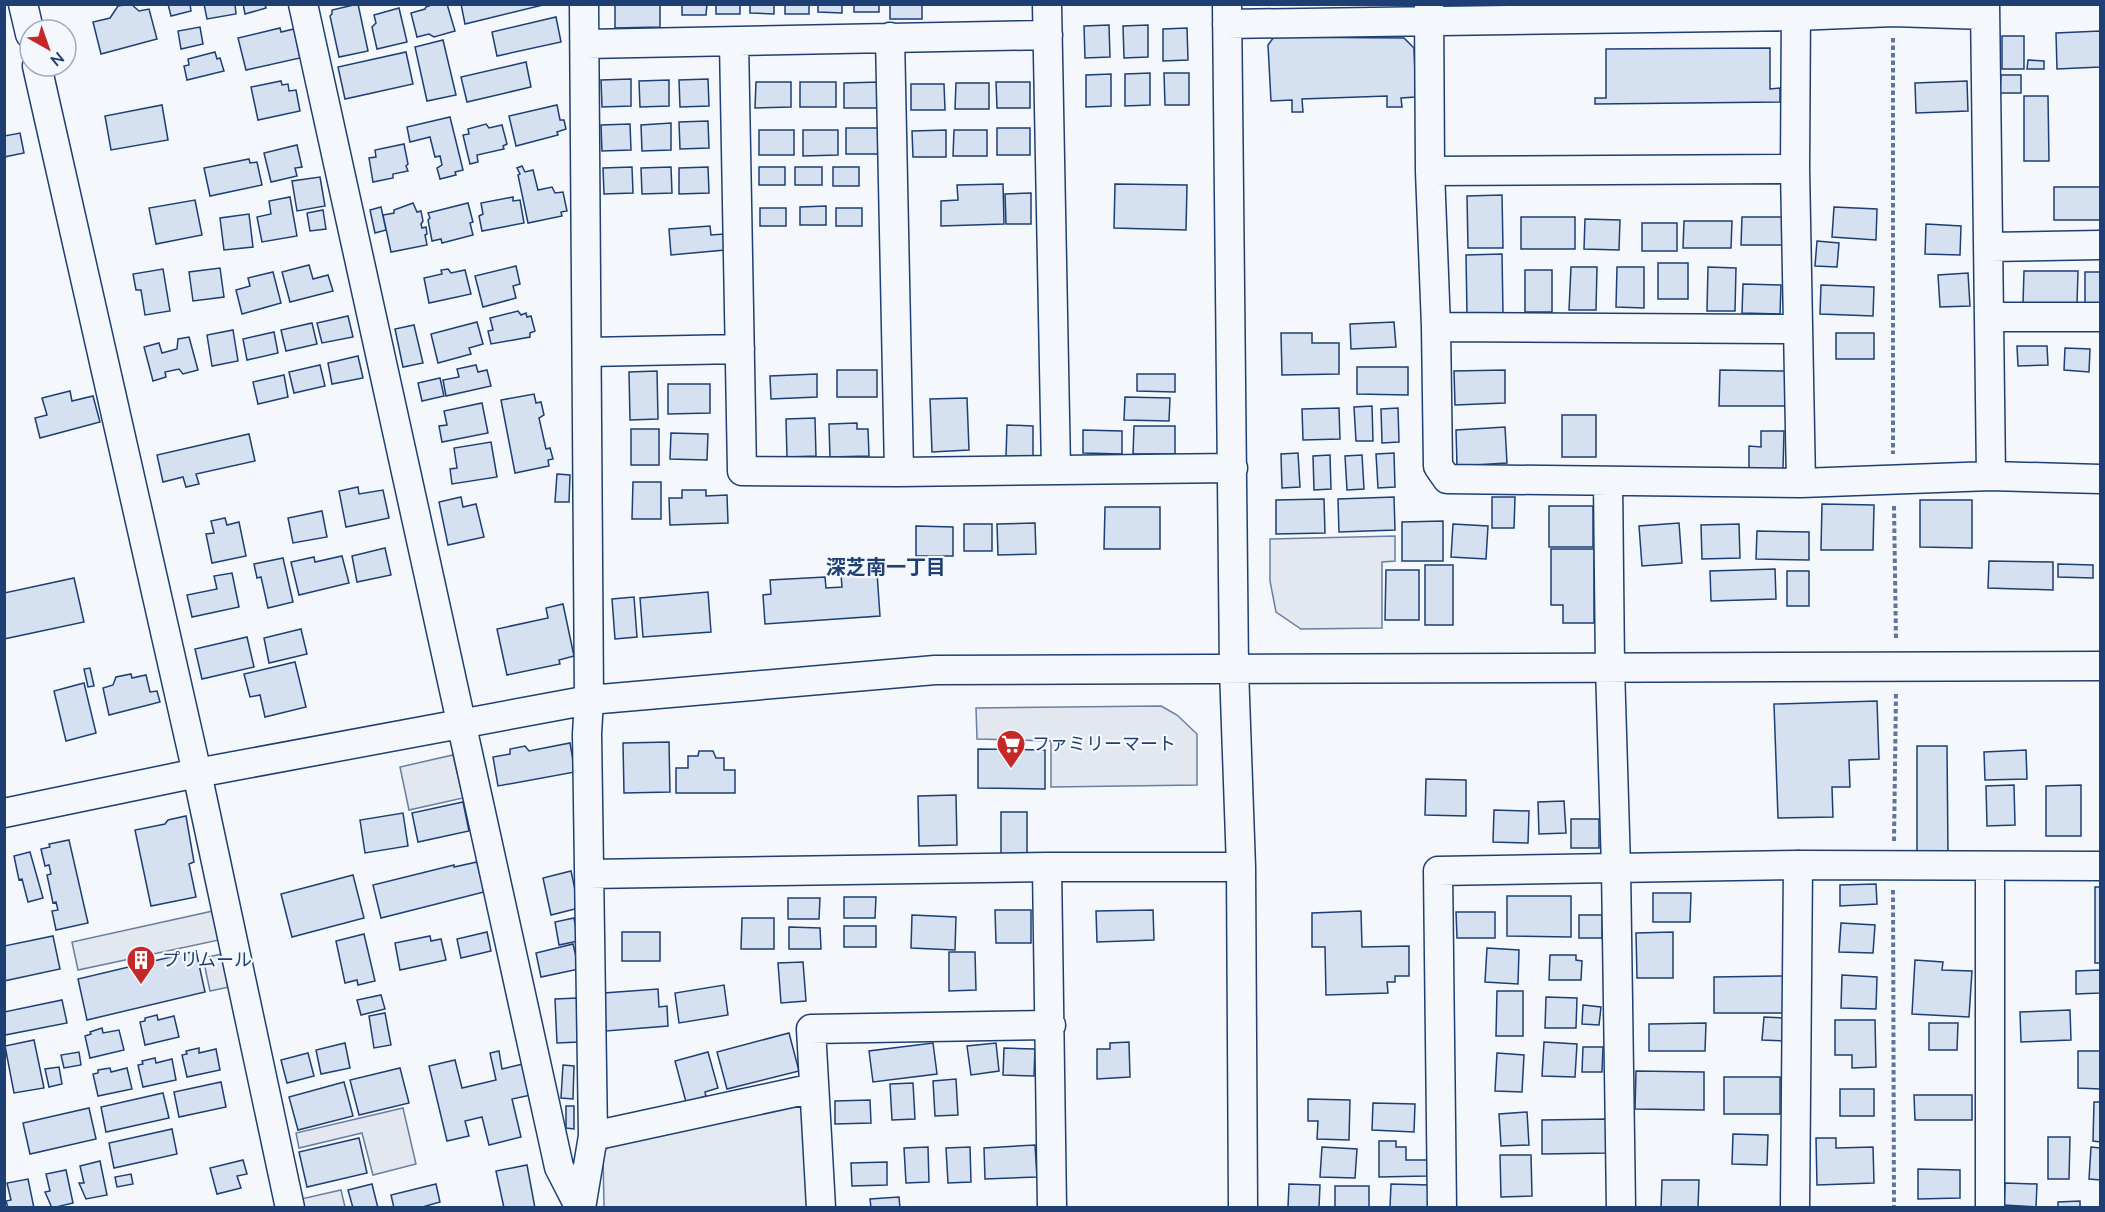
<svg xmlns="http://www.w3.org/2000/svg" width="2105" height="1212" viewBox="0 0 2105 1212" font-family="'Nunito Sans','Noto Sans JP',sans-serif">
<rect width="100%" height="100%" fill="#f4f7fb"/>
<path fill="#e3e9f0" stroke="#687fa3" stroke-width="1.5" d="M795 1102 802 1109 809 1207H604L603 1153 609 1146Z"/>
<path fill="#e3e8f0" stroke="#687fa3" stroke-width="1.5" d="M1395 536V561L1382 562V628L1301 629 1276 612 1270 581V539Z
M1161 706 1177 715 1197 734V785L1051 787V741L977 739 976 708Z
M453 755 463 798 409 810 400 767Z
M213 911 219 940 78 970 72 942Z
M222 954 229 987 210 991 203 958Z
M403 1108 416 1164 373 1175 362 1133 299 1148 296 1133Z
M341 1190 345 1207H302L301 1199Z"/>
<path fill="#d5e0f0" stroke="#1d3f73" stroke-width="1.5" d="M131 4 139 11 149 9 157 39 101 54 93 22 110 18 118 6Z
M168 4H190L191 11 171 16Z
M204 4H235L236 14 207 19Z
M243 4H265L266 8 245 14Z
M358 4 368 51 339 57 330 16 332 14V10Z
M434 4H447L455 31 434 37 429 34 417 37 411 13 425 9 426 7Z
M461 4H547L465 24Z
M615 4H660V27L615 28Z
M682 4H707L706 15H682Z
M716 4H740V14H716Z
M750 4H774V14L750 13Z
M785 4H809V14H785Z
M818 4H842V13L818 12Z
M854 4H879V12H854Z
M890 4H922V19H890Z
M399 8 407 42 377 49 372 27 376 23 374 15Z
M556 17 561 42 497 56 492 32Z
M1109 25 1110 57 1085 58 1084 26Z
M1148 25V57L1124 58 1123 26Z
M200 27 203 44 181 49 178 31Z
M280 28 281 32 294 29 300 58 246 70 238 38Z
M1187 28 1188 60 1163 61V29Z
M2100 31V67L2057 69 2056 33Z
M2002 36H2024V69H2002Z
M1274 37 1404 38 1414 48 1416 97 1401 98 1402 107H1387V96L1302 99 1303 112H1292V100L1271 101 1268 45Z
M443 40 456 95 427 101 415 47Z
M1770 48V89L1780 88V102L1595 104V98H1606V49Z
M215 52 217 59 220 58 224 71 187 80 184 66 189 65 188 59Z
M406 52 413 84 345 99 338 67Z
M2028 60 2044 61V69H2027Z
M526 62 531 87 467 102 461 77Z
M1150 73V105L1125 106V74Z
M1164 73H1189V105H1165Z
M1111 74V106L1086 107V75Z
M2001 75H2021V93H2000Z
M631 79V106L602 107 601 80Z
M708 79 709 106 680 107 679 80Z
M669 80V106L640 107 639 81Z
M281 81 282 85 288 84 289 91 296 90 300 111 258 120 251 87Z
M1967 81 1968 111 1916 113 1915 83Z
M756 82H791V107L755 108Z
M800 82H836V107H800Z
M879 82V108H844V83Z
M996 82H1030V108H997Z
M956 83H989V109H955Z
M911 84H944L945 110H911Z
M2024 96H2048L2049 161H2024Z
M162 105 168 140 111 150 105 116Z
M557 105 560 120H564L566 129 557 132 558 135 516 146 509 116Z
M450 117 463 170 455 172 456 175 440 179 437 168 442 165 440 156 435 157 430 137 410 142 407 127Z
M708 121 709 148 680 149 679 122Z
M671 123V150L642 151 641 125Z
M486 124 489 128 502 125 507 144 503 146 504 149 477 155 478 162 470 164 463 135 469 134 468 129Z
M630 124 631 150 602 151 601 125Z
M846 128H881V154H846Z
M997 128H1030V155H997Z
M759 130H794V155H759Z
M803 130H838V155L803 156Z
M946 130V157H913L912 131Z
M954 130H987V156H953Z
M20 133 24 153 4 157V136Z
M404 144 408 164 406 166 408 171 393 174V178L373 182 369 158 376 157 375 150Z
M297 145 302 167 295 168 297 176 271 182 264 153Z
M249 159 250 163 257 162 262 185 210 196 204 168Z
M522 166 525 172 533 170 538 190 552 187 555 193 563 192 567 211 561 212 562 216 528 223 518 175 520 174 517 168Z
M632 167 633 193 604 194 603 168Z
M671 167 672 193 642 194 641 168Z
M708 167 709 193 679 194V168Z
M759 167H785V185H759Z
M795 167H822V185H795Z
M833 167H859V186H833Z
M320 177 325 206 297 211 292 181Z
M1003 184 1004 224 941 226V201L958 200 957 185Z
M1115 184 1187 185 1186 230 1114 228Z
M2054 187H2100V220H2054Z
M1031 193V224H1006L1005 194Z
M1502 195 1503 248H1468L1467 196Z
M290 197 297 236 262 242 257 217 271 214 269 201Z
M513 197V201L520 200 524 223 482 231 479 216 483 214 481 203Z
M195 200 202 235 156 244 149 208Z
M413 203 417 212 421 211 423 221 421 224 422 228 426 227 427 234 425 235 427 245 391 252 383 215 394 213V210Z
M468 203 473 222 470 223 473 235 442 243 441 239 432 241 428 220 430 218 428 213Z
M826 206V225H800V207Z
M381 207 386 230 375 233 370 210Z
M1834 207 1877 209 1876 240 1832 237Z
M760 208H786V226H760Z
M836 208H862V226H836Z
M323 210 326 229 310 231 307 213Z
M249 214 253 247 224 250 220 218Z
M1521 217H1575V249H1521Z
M1742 217H1784L1783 245H1741Z
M1585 219 1620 220 1619 250 1584 249Z
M1684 221H1732L1731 248H1683Z
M1642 223H1677V251H1642Z
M1926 224 1961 226 1960 255 1925 254Z
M710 226 711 235 724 234 725 250 671 255 669 229Z
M1817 241 1839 243 1837 267 1815 266Z
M1502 254 1503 313 1467 314 1466 255Z
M1658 263H1688V299H1658Z
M309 265 313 279 328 275 333 291 290 302 282 272Z
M516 266 520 284 513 286 516 298 483 307 475 276Z
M1571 267H1597L1596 310H1569Z
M1617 267H1644V308L1616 307Z
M1708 267 1736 268 1735 311H1707Z
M220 268 224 297 193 301 189 272Z
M163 269 170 311 145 315 141 290H136L133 274Z
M448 269 451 273 465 270 471 294 429 303 424 278 442 274 441 270Z
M1525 270H1552V312H1525Z
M2024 271H2078L2077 304H2023Z
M273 272 281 303 242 314 236 290 250 286 248 278Z
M2085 272H2100V305H2085Z
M1968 273 1970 306 1940 307 1938 275Z
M1743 284 1781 285 1780 314 1742 313Z
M1821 285 1874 287 1873 316 1820 314Z
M518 311 521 315 526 313 527 317 531 316 535 331 530 333V337L491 344 488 331 493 330 490 318Z
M348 316 353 337 322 343 317 323Z
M477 322 483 344 469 348 471 354 438 363 431 334Z
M1394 322 1396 347 1351 349 1350 324Z
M312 323 317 344 286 351 281 330Z
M414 325 423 363 403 367 395 329Z
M233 330 238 361 212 366 207 335Z
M274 332 278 353 247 360 243 339Z
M1281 333H1312V343H1339V374L1282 375Z
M1836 333H1874V359H1836Z
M189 337 198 370 183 374 179 369 165 372 166 377 153 381 144 347 159 343 162 353 177 349 178 339Z
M2017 346H2047L2048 365 2018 366Z
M2065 348 2090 349 2089 372 2064 370Z
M358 356 363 378 332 384 328 363Z
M320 365 325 386 294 393 289 372Z
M476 365 478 372 487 370 491 386 446 396 443 380 459 377 457 369Z
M1357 367H1408V395L1357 394Z
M837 370H877V397H837Z
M1505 370V403L1455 405 1454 371Z
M1720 370 1785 371V406H1719Z
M657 371 658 419 630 420 629 372Z
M817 374V397L771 399 770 376Z
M1137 374H1175V392L1137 391Z
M284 375 288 397 258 404 253 382Z
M440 378 444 396 422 401 418 383Z
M668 384H710V413L668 414Z
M70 391 72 401 93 396 100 422 40 438 35 418 47 415 42 398Z
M534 394 536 403 541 402 544 415 539 418 546 449 550 448 553 459 548 460 549 466 515 473 501 400Z
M1125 397 1170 398 1169 421 1124 420Z
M967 398 969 450 932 452 930 399Z
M482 403 488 433 442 442 439 426 447 425 444 411Z
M1372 406 1373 441H1356L1354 407Z
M1339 408 1340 439 1303 440 1302 409Z
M1398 408 1399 442 1382 443 1381 409Z
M1562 415H1596V457H1562Z
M815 418 816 456 787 457 786 419Z
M857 423V429H868L869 456 830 457 829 424Z
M1007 425 1033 426V457H1006Z
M1134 426H1175V454H1133Z
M1505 427 1507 463 1457 466 1456 430Z
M631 429H659V465H631Z
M1083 430 1122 431V454L1083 453Z
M1761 431H1784L1783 469H1749V446L1761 447Z
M671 433 708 434 707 460 670 459Z
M249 434 255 461 196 474 199 484 186 487 183 477 163 482 157 455Z
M491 442 497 477 452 484 450 469 457 468 454 448Z
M1298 453 1300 487 1282 488 1281 454Z
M1394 453 1395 487 1378 488 1376 454Z
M1330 455 1331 489 1314 490 1313 456Z
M1362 455 1364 489 1347 490 1345 456Z
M557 474 570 475 569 502H555Z
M633 482H661V519H632Z
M358 487 359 494 383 490 389 518 346 527 339 491Z
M682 490H706V496L727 495 728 523 670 525 669 498H682Z
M461 497 463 507 476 504 484 537 448 545 439 502Z
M1394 497 1395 530 1339 532 1338 499Z
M1492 497H1515L1514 528H1492Z
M1324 499 1325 533 1276 534V500Z
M1920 500H1972V548L1920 547Z
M1822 504 1874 505 1873 550H1821Z
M1549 506H1593V547H1549Z
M1105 507H1160V549H1104Z
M322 511 327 537 293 543 288 518Z
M225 518 227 525 239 522 246 556 212 563 206 534 214 533 211 521Z
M1443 521V561H1402V522Z
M1035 523 1036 554 998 555 997 524Z
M1679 523 1682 563 1642 566 1639 526Z
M964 524H992V551H964Z
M1453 524 1488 526 1486 559 1451 557Z
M1739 524 1740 558 1702 559 1701 525Z
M916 526 953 527V556H916Z
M1757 531 1809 532V560L1756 559Z
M385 548 391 575 357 582 352 556Z
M1551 549H1594V623H1563V605H1551Z
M342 556 349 583 299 595 291 562 314 557 315 562Z
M283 558 293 602 268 608 261 577 257 578 254 564Z
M1989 561 2053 562V590L1988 588Z
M2058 564 2093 565V578L2058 577Z
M1425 565H1453V625H1425Z
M1775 569 1776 599 1711 601 1710 571Z
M1386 570H1419V620H1385Z
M1787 571H1809V606H1787Z
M232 573 239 607 192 617 187 595 217 589 214 576Z
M877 573 880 616 765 624 763 595 771 594 770 580 825 577 826 588 842 587 841 575Z
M74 578 84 622 4 639V593Z
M708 592 711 632 643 637 640 598Z
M634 597 637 637 615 639 612 599Z
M563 604 574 656 559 660 560 664 507 675 497 629 548 618 546 608Z
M301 629 307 654 269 663 264 638Z
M247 637 254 667 202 679 195 649Z
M295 662 306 707 265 717 260 695 250 697 244 674Z
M90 668 94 686 88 687 84 669Z
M131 674 132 678 146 675 150 692 157 691 160 702 109 715 103 688 113 685 116 677Z
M84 683 96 733 66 741 54 691Z
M1877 701 1879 759 1849 760 1850 787H1832L1833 817 1778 818 1774 704Z
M669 742 670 792 624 793 623 743Z
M570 743 575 772 498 786 493 757 510 754V749L525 746 529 751Z
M1917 746H1947L1948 855H1917Z
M978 749 1045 750V789L978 788Z
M2026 750 2027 779 1985 780 1984 752Z
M699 751H713L716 758H724V770H735V793H676V768H688V756H698Z
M1426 779 1466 780V816L1425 815Z
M2014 785 2015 825 1987 826 1986 786Z
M2081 785V836H2046V786Z
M956 795 957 845 919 846 918 796Z
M1564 801 1566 833 1539 834 1538 802Z
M463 802 469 831 418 842 412 813Z
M1494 810 1529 811 1528 843 1493 842Z
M1001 812H1027V855H1001Z
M403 813 408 846 365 853 360 820Z
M186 816 194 862 189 864 196 897 151 906 135 830 165 824 168 820Z
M1571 819H1599V848H1571Z
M69 840 88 923 56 930 52 911 58 910 56 902 53 903 47 875 51 874 49 865 45 866 41 849 50 847 49 844Z
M30 852 43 898 28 902 22 879 19 880 14 856Z
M477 862 484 892 381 918 373 885 454 865V867Z
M571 871 579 908 551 915 543 878Z
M353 875 364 918 292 937 281 894Z
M1876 884 1877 904 1840 906V885Z
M2095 887H2100V963H2095Z
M1653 893H1691L1690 922H1653Z
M1507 896H1571V937L1507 936Z
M844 897H876L875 918H844Z
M788 898H820L819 919H788Z
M995 910H1031V943H996Z
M1153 910 1154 940 1097 942 1096 911Z
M1361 911 1362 947 1409 946V976H1395V982H1387L1388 993 1326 995 1325 947H1312V913Z
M1456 912H1495V938H1457Z
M912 915 956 917 955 950 911 948Z
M1579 915H1602V938H1579Z
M574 918 578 941 559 945 555 922Z
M742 918H774V949H741Z
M1841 923 1875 925 1873 953 1839 952Z
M844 926H876V947H844Z
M789 927 820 928 821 949H789Z
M487 932 491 951 461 958 457 939Z
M622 932H660V961H622Z
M1673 932V978H1637L1636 933Z
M364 934 375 981 358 985 357 980 345 983 336 941Z
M53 936 60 969 4 981V946Z
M430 936 431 941 441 939 446 960 400 970 395 943Z
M573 944 579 969 541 977 536 953Z
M1487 948 1519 950 1518 984 1485 982Z
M196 951 205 992 87 1020 78 979Z
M949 952H975L976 990 949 991Z
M1550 955H1576V960L1582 961 1581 980H1549Z
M1915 960 1943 962 1942 970 1972 971 1969 1017 1912 1014Z
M803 962 806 1001 781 1003 778 963Z
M2100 970V993L2076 994V971Z
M1842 975 1877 977 1876 1009 1841 1008Z
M1785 976V1013H1714V977Z
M724 985 728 1015 679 1023 675 993Z
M658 989 659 1007 667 1006 668 1026 606 1031 604 993Z
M1497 991H1523V1036H1496Z
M381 995 385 1009 361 1015 357 1000Z
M1546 997 1577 998 1576 1028H1545Z
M578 998 579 1042 557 1043 555 999Z
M62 1000 67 1023 5 1035 4 1012Z
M1583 1005 1601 1007 1599 1025 1582 1024Z
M2070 1010 2071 1040 2021 1042 2020 1012Z
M385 1013 391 1045 374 1048 369 1016Z
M157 1015 158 1020 174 1016 179 1037 145 1045 140 1022 145 1021V1018Z
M1764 1017 1784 1018 1783 1041 1762 1040Z
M1835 1020H1875L1876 1067 1852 1068V1055H1835Z
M1706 1023 1705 1051H1649V1024Z
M1929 1023H1958L1957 1050H1929Z
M102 1028 103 1033 119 1030 124 1050 90 1058 85 1036 91 1034 90 1032Z
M789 1033 799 1071 727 1089 717 1052Z
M34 1040 44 1088 14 1093 5 1046Z
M1129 1042 1130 1077 1097 1079V1049H1110V1043Z
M1544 1042 1577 1044 1575 1077 1542 1076Z
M345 1043 350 1068 321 1074 316 1050Z
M933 1043 937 1074 873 1082 869 1051Z
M996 1043 999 1071 971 1075 967 1046Z
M1583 1047H1603L1602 1072H1582Z
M199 1048V1053L216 1049 220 1070 187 1077 182 1055 187 1054 186 1051Z
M1004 1048 1035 1049 1034 1076 1003 1075Z
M499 1051 502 1069 523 1064 531 1095 512 1099 521 1137 489 1145 482 1117 465 1121 469 1136 447 1141 429 1066 455 1060 462 1088 496 1080 490 1053Z
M2078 1051H2100V1089L2078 1088Z
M79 1052 81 1065 64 1068 61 1055Z
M708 1052 718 1088 705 1092 706 1096 686 1102 675 1061Z
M308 1053 314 1076 287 1083 281 1060Z
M1497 1053 1524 1055 1522 1092 1495 1091Z
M155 1058 156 1063 172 1059 176 1080 143 1087 138 1065 143 1064 142 1061Z
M563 1065 574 1066 573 1099 561 1098Z
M59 1067 62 1084 49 1087 45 1069Z
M110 1068 111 1072 127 1068 132 1089 98 1096 93 1074 98 1073V1070Z
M400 1068 409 1103 359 1115 350 1080Z
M1636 1071 1704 1072V1110L1635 1109Z
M1724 1077H1780V1114H1724Z
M956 1079 958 1115 935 1116 933 1081Z
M221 1082 226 1107 179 1117 174 1092Z
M344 1082 353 1116 298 1130 289 1097Z
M913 1083 915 1119 892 1120 890 1084Z
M1840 1089H1874V1116H1840Z
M163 1093 169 1118 106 1132 101 1107Z
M1914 1095H1972V1120H1915Z
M1308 1099 1350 1100 1349 1140 1317 1139 1318 1121H1308Z
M870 1100 871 1123 835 1124V1101Z
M2094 1102H2100V1142L2093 1141Z
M1373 1103 1415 1104 1414 1132 1372 1130Z
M566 1106H574V1129L566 1128Z
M89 1108 96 1139 30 1154 23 1123Z
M1527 1112 1529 1145 1501 1146 1499 1114Z
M1609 1119V1153L1542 1154V1120Z
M172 1129 177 1154 114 1168 109 1143Z
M1733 1134 1768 1135 1767 1165 1732 1164Z
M2048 1137H2070L2069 1179H2048Z
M359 1138 367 1173 307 1187 299 1152Z
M1816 1138H1836V1148L1873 1147 1874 1183 1817 1185Z
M1379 1141H1396V1147H1406V1160H1427V1176L1379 1177Z
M1035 1145 1037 1177 985 1179 984 1148Z
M928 1147 929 1182 906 1183 904 1148Z
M970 1147 971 1182 948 1183 946 1148Z
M1322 1147 1357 1149 1355 1178 1320 1177Z
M2091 1147 2100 1148V1180L2089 1179Z
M1500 1155H1531L1532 1196 1501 1197Z
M243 1160 247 1174 237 1176 241 1188 217 1194 210 1168Z
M100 1161 107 1195 86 1199 79 1183H84L80 1166Z
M887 1162V1185L852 1186 851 1163Z
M527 1165 535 1208H504L496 1171Z
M1918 1169 1960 1170V1198L1918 1199Z
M66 1170 73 1203 52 1208 45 1192 50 1191 46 1174Z
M131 1174 133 1184 117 1187 115 1177Z
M28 1179 34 1208H8L6 1201 11 1200 7 1183Z
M1662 1180H1699L1698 1208H1661Z
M2005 1183 2037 1184 2036 1207 2004 1205Z
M372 1184 378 1208H353L348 1190Z
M436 1184 440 1202 419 1208H394L391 1195Z
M1289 1184 1320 1185 1319 1208 1288 1207Z
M1391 1184 1429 1185 1428 1208H1390Z
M1335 1186H1369V1207L1335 1208Z
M899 1197 900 1208H871L870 1199Z
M2080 1201V1208H2058V1202Z"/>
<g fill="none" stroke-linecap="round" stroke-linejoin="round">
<g stroke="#1d3f73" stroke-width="31">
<path id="minor" d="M23 4 30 34
M303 4 559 1167 580 1208
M1047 4 1056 469
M1227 4 1234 669 1241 867 1243 1208
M1429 4 1430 171 1436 327 1438 466 1447 479 1801 483 1991 476 2100 479
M1796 4 1795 169 1801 483
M1985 4 1991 476
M1227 24 1796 16 1893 12 1985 15
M890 37 899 472
M734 42 742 471 899 472 1233 468
M586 44 1048 35
M37 66 197 773 290 1208
M1430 171 1795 169
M1989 247 2100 245
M1989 317H2100
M1436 327 1797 329
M587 352 740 349
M1608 481 1610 667 1616 867 1621 1208
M4 813 197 773 589 700 935 670 2100 666
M1047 867 1052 1208
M1990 867V1208
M589 874 1047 867H1241
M593 1136 814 1088
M581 1208 593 1136 587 734 589 700 584 4
M821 1208 811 1029 1051 1025
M1442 1208 1438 871 1798 865 2100 866
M1795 1208 1798 865"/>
</g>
<path stroke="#5e769c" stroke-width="4" stroke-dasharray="4.5 3" stroke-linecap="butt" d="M1893 38V454
M1894 506 1896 640
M1894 841 1896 692
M1893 890 1894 1208"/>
<use href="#minor" stroke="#f4f7fb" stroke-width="28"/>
</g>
<defs>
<g id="supermarket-pin" transform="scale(1.5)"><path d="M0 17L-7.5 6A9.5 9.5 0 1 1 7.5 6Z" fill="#c62828" stroke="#f4f7fb"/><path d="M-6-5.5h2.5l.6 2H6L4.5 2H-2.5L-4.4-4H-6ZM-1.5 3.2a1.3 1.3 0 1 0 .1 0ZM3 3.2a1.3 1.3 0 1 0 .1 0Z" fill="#fff"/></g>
<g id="building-pin" transform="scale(1.5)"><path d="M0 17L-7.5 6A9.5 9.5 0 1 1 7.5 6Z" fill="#c62828" stroke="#f4f7fb"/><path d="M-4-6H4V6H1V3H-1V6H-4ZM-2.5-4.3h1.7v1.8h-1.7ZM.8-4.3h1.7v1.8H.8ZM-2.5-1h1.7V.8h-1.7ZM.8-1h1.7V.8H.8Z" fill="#fff"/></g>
</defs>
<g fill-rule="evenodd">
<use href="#supermarket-pin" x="1011" y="744"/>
<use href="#building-pin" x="141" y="960"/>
</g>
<g text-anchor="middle" stroke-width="4.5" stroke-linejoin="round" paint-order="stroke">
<g font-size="18" fill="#1d3f73" stroke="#f4f7fb" text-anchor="start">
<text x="1032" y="750">ファミリーマート</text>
<text x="162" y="966">プリムール</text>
</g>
<g font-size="20" font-weight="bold" fill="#1d3f73" stroke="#f4f7fb">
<text x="886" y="574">深芝南一丁目</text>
</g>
</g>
<rect width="2105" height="1212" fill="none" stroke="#1d3f73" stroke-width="12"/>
<g transform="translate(48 48) rotate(140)"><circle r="28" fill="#f4f7fb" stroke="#9eadc5" stroke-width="1.5"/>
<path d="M0-4.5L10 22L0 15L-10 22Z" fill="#c62828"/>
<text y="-9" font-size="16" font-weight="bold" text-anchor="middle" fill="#1d3f73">N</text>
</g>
</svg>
